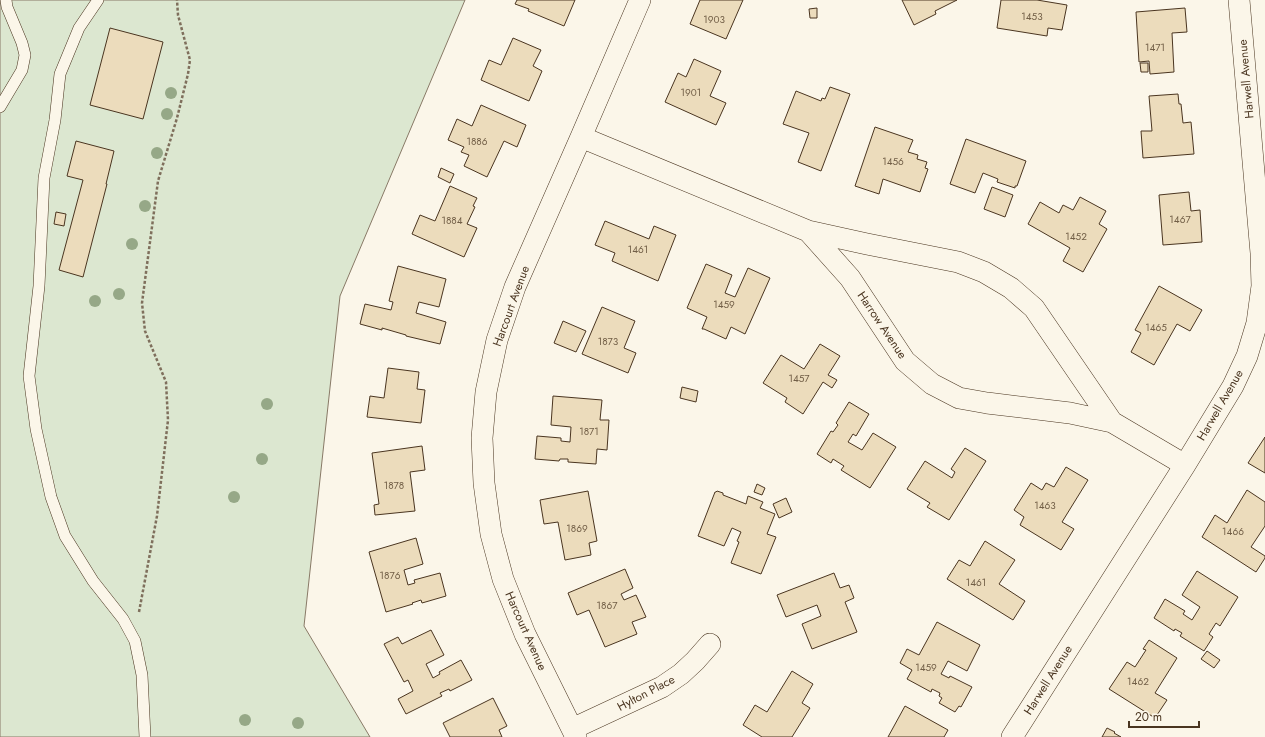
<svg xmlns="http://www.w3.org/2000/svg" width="1265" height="737" viewBox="0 0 1265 737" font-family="Jost,sans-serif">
<rect width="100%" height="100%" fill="#fbf6e9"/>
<path fill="#dce7d0" stroke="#887966" d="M0 0H465L340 296 304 626 370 737H0Z"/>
<path fill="#ecdcbc" stroke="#4a3520" d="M517 0H575L564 26 528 11 529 9 515 4Z
M700 0H743L726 39 690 24Z
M902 0H957L935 11 936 14 914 25Z
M1001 0H1037L1067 5 1062 30 1048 28 1047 36 997 28Z
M817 8V18H810L809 9Z
M1185 8 1187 32 1172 33 1174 72 1150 74 1149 61 1139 62 1136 12Z
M110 28 163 42 143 119 90 105Z
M513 38 541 50 533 66 542 71 529 101 481 80 489 60 501 65Z
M694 59 721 71 710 96 726 103 716 125 665 102 678 73 686 77Z
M1140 63H1148V72H1141Z
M830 87 850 94 821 171 798 162 809 133 783 124 796 91 821 101 822 98 825 99Z
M1178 94 1179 104H1181L1183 123 1191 122 1194 154 1143 158 1141 131H1152L1149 96Z
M481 105 526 125 517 147 504 141 487 177 464 166 469 155 461 152 464 147 448 140 457 119 472 126Z
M875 127 913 140 908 152 918 155 917 159 927 162 925 168 928 169 920 192 883 179 879 194 855 186Z
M966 139 1026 161 1017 186H1015V188L997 182 998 179 983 173 975 193 950 184Z
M76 141 114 151 106 184H107L83 277 59 270 83 180 67 176Z
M441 168 454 174 450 183 438 177Z
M450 186 477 198 473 206 475 207 467 224 477 228 464 257 412 234 420 215 435 221Z
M992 187 1013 195 1005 217 984 209Z
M1189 192 1191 211 1200 210 1202 242 1163 245 1159 195Z
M1080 197 1106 211 1099 224 1107 229 1083 272 1063 261 1070 248 1028 224 1040 202 1059 213 1063 205 1073 210Z
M56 212 66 214 64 226 54 224Z
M605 221 649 239 654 226 676 235 658 281 612 261 615 253 595 245Z
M706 264 732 275 725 293 735 297 748 268 770 278 745 334 731 327 726 339 704 329H702L707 317 687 308Z
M398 266 446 279 439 307 419 302 416 313 446 322 440 344 406 336V335L382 328V330L360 324 365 304 391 310 393 302 389 301Z
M1159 286 1202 310 1190 331 1177 324 1154 365 1131 352 1141 333 1135 330Z
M602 307 635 321 624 348 636 353 628 373 582 354Z
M563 321 586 331 576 352 554 343Z
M820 344 840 356 828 375 837 380 832 388 823 382 803 414 785 402 787 398 763 383 781 355 804 369Z
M388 368 419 372 417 389 425 390 421 423 367 417 370 396 384 398Z
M682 387 698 391 696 402 680 398Z
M553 396 602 400 600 420H609L607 450 597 449 596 464 568 462V459H560L559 461 535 459 537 436 561 438V441L570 442 571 427 551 425Z
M849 402 869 414 856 436 853 434 848 442 862 450 873 433 896 447 870 488 841 470 844 466 833 459 831 463 817 454 831 431 833 432 838 425 836 423Z
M1265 437V473L1248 463Z
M422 446 425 470 410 472 415 511 375 515 374 505 379 504 372 453Z
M965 448 986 461 949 520 927 507 930 503 907 489 925 461 952 478 955 472 951 469Z
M1066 467 1088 480 1062 522 1074 529 1061 550 1020 525 1024 517 1014 510 1031 483 1042 490 1046 483 1054 487Z
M757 484 765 488 762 495 754 492Z
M1247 490 1265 502V526L1251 547 1265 556V558L1256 572 1202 537 1215 515 1227 523Z
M588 491 597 541 589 543 591 555 565 560 558 522 544 524 540 500Z
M717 491 723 493V495L746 504 748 496 763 502 760 508 775 514 767 534 776 537 761 574 731 563 739 542 737 541 741 532 732 528 724 546 698 536 715 492H716Z
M786 498 792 512 779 518 773 504Z
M416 538 423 564 404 570 408 585 415 583 414 580 440 573 446 596 422 603 421 600 412 603 413 604 386 612 369 552Z
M985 541 1015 560 999 584 1025 601 1013 620 947 579 959 560 970 566Z
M625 569 633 588 621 594 624 600 636 595 646 617 632 622 637 634 605 647 589 610 577 615 568 593Z
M1197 571 1238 597 1220 626 1216 623 1209 634 1213 637 1204 651 1180 636 1182 633 1175 629 1174 631 1154 618 1165 599 1185 611 1183 614 1192 620 1200 607 1182 595Z
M834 573 840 588 849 585 854 598 845 602 857 632 812 649 802 624 821 616 817 605 786 617 777 595Z
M937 622 980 645 967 671 948 661 941 674 949 678 950 676 972 687 961 707 959 706 955 712 939 703 942 698 939 696 940 693 932 689 931 692 907 679 912 670 900 663 907 649 919 655Z
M431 630 444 655 426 664 433 678 440 674 439 672 461 660 472 680 450 691 449 689 440 693 442 696 406 714 398 699 413 691 408 680 404 682 384 644 398 637 402 644Z
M1149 640 1177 658 1155 693 1167 700 1155 718 1109 689 1127 662 1135 667 1146 650 1143 649Z
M1207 651 1220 660 1214 668 1201 659Z
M792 671 813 684 802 703 810 708 792 737H762L743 725 755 705 767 712Z
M493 698 507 726 499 730 502 737H450L443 723Z
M905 706 948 730 944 737H888Z
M1107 728 1115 732 1114 733 1121 737H1102Z"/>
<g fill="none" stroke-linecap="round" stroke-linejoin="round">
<g stroke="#4a3520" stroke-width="12">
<path id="lane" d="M98 0 79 28 60 74 55 120 44 178 39 286 29 376 36 429 51 497 65 536 93 581 123 619 135 641 142 675 145 737
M0 107 22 70 25 55 22 43 7 7 6 0"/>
</g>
<g stroke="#4a3520" stroke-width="22">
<path id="street" d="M581 137 808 231 867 244 958 262 984 272 1011 288 1034 308 1112 422
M808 231 850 278 905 361 932 384 959 398 987 403 1070 413 1112 422 1185 465
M572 729 662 687 681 674 695 661 710 644
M576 737 525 634 503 579 491 534 484 483 482 438 486 392 497 340 515 287 581 137 640 0
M1012 737 1185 465 1233 386 1247 356 1257 323 1262 286 1261 253 1239 0"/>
</g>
<path stroke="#7f6f5c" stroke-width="2.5" stroke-dasharray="3 2" stroke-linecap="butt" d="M139 612 157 516 168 420 166 382 145 331 142 303 158 181 177 118 188 74 190 60 178 15 177 0"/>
<use href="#lane" stroke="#fbf6e9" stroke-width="11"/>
<use href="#street" stroke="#fbf6e9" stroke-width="21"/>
</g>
<g fill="#96a887">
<circle cx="171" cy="93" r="6"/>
<circle cx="167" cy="114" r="6"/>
<circle cx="157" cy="153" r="6"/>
<circle cx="145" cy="206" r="6"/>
<circle cx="132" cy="244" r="6"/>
<circle cx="119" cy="294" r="6"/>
<circle cx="95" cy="301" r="6"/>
<circle cx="267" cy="404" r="6"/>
<circle cx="262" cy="459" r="6"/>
<circle cx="234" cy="497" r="6"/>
<circle cx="245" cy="720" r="6"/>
<circle cx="298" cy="723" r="6"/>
</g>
<g text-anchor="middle" stroke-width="3" stroke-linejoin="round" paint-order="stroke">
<g font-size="10" fill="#725f47">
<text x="1032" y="20">1453</text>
<text x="714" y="23">1903</text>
<text x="1155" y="51">1471</text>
<text x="691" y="96">1901</text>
<text x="477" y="145">1886</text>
<text x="893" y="165">1456</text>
<text x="1180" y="223">1467</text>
<text x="452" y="224">1884</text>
<text x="1076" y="240">1452</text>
<text x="638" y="253">1461</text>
<text x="724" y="308">1459</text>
<text x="1156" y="331">1465</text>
<text x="608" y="345">1873</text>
<text x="799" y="382">1457</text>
<text x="589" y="435">1871</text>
<text x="394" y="489">1878</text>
<text x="1045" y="509">1463</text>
<text x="577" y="532">1869</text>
<text x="1233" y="535">1466</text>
<text x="390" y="579">1876</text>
<text x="976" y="586">1461</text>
<text x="607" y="609">1867</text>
<text x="926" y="671">1459</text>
<text x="1138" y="685">1462</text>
</g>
<g font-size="12" fill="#4a3520" stroke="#fbf6e9">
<text transform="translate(1246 79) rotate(-95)" y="4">Harwell Avenue</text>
<text transform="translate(511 306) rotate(-70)" y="4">Harcourt Avenue</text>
<text transform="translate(882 325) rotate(56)" y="4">Harrow Avenue</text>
<text transform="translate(1220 405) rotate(-60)" y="4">Harwell Avenue</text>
<text transform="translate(526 631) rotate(66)" y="4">Harcourt Avenue</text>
<text transform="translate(1048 680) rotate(-58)" y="4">Harwell Avenue</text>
<text transform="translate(646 693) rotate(-28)" y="4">Hylton Place</text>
</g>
</g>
<path d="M1129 721v6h70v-6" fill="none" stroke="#4a3520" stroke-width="2"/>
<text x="1135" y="721" font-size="12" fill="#4a3520" stroke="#fbf6e9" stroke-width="3" paint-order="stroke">20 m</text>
</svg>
